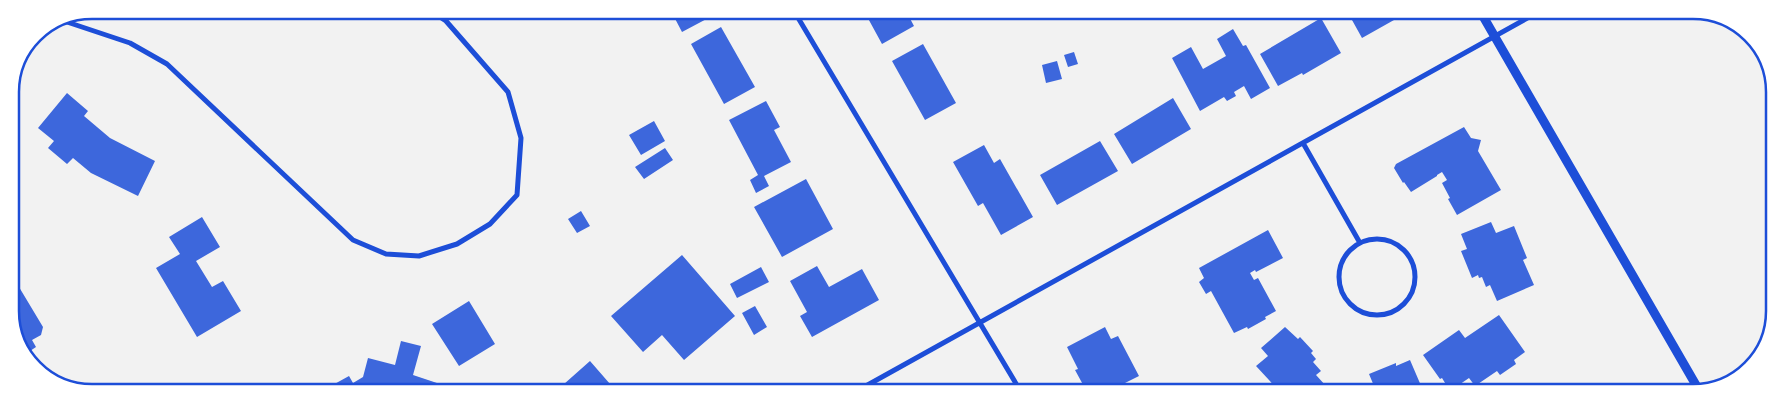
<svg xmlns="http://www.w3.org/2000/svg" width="1785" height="403" viewBox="0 0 1785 403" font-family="'Libre Baskerville',serif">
<rect width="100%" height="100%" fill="#f2f2f2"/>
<path fill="#3d67dc" d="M504 10H527L509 19Z
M671 11H711L714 15 682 32Z
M864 11H906L914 26 882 44Z
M1347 11H1389L1394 20 1362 38Z
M1321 18 1341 53 1303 75 1302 73 1278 86 1260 54Z
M721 27 755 87 724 104 691 44Z
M1233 29 1243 46 1246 45 1270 88 1251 99 1244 86 1234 92 1236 96 1227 101 1224 97 1200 111 1172 58 1191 47 1203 69 1226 56 1217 39Z
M923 44 956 103 925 120 892 61Z
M1074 52 1078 64 1068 67 1064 55Z
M1057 61 1062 79 1046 83 1042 65Z
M67 93 88 111 84 116 110 138 155 161 138 196 91 173 73 158 67 164 48 148 54 141 38 128Z
M1173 98 1191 129 1132 164 1114 134Z
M766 101 780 127 774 130 791 162 764 176 769 186 756 193 750 180 758 175 729 120Z
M654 121 665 141 641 155 629 135Z
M1464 127 1471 138 1481 140 1478 151 1501 190 1457 215 1448 199 1450 198 1442 183 1447 180 1442 172 1437 175V176L1411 192 1404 182 1403 183 1394 168 1396 164Z
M1100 141 1118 171 1057 205 1040 175Z
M984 145 994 163 1000 159 1033 217 1001 235 983 203 978 206 953 162Z
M665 148 673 160 644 179 635 167Z
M806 179 833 229 782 257 754 207Z
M581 211 590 226 577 233 568 219Z
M202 217 220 247 196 261 212 287 223 281 241 311 197 337 156 268 180 254 169 237Z
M1491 222 1496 233 1514 226 1527 258 1523 260 1534 285 1497 301 1490 285 1486 287 1482 277 1479 278 1478 275 1472 278 1461 251 1467 249 1461 234Z
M1268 230 1283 258 1256 272 1255 270 1250 273 1254 280 1258 278 1276 311 1265 317 1266 319 1248 329 1247 327 1234 333 1211 291 1206 294 1199 282 1204 278 1199 268Z
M682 255 735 316 684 360 662 335 643 352 611 316Z
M817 266 829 287 862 269 879 300 812 337 800 316 807 312 790 281Z
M761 267 769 282 737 298 730 284Z
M16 282 43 327 41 335 32 340 36 347 30 351 31 353 27 356 12 327 11 285Z
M469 301 495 344 459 366 432 324Z
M755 306 767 327 754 335 742 313Z
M1499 315 1525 352 1514 360 1516 364 1500 375 1497 371 1475 386 1469 378 1450 391 1442 378 1440 379 1423 355 1459 330 1465 338Z
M1105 327 1111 339 1118 336 1139 376 1125 383 1130 392H1087L1075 370 1078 369 1067 347Z
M1285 327 1298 339 1300 337 1313 351 1311 353 1316 359 1313 362 1321 371 1316 375 1326 386 1319 393 1280 392 1256 366 1268 356 1261 348Z
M401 341 421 346 413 375 446 386 445 392H320L349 376 353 383 363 377 368 358 395 365Z
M1410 360 1422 388 1417 390 1418 393H1360L1374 386 1369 374 1396 363V366Z
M590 361 617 392H555Z
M92 385 95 391H81Z
M1197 385 1201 392H1185Z"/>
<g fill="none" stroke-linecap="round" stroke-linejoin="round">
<path stroke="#1d4ed8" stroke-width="5" d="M794 11 1021 392
M64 21 130 43 167 64 353 240 386 254 419 256 457 244 490 224 517 195 521 138 508 92 446 21 429 10
M1303 143 1360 243
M1339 277a38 38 0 1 1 76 0a38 38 0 1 1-76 0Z
M855 392 1540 11"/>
<path stroke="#1d4ed8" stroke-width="9" d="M1480 11 1700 392"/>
</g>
<path d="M0 0H1785V403H0ZM92 19H1693A73 73 0 0 1 1766 92V311A73 73 0 0 1 1693 384H92A73 73 0 0 1 19 311V92A73 73 0 0 1 92 19Z" fill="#fff" fill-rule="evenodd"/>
<path fill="none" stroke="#1d4ed8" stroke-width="2.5" d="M92 19H1693A73 73 0 0 1 1766 92V311A73 73 0 0 1 1693 384H92A73 73 0 0 1 19 311V92A73 73 0 0 1 92 19Z"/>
</svg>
